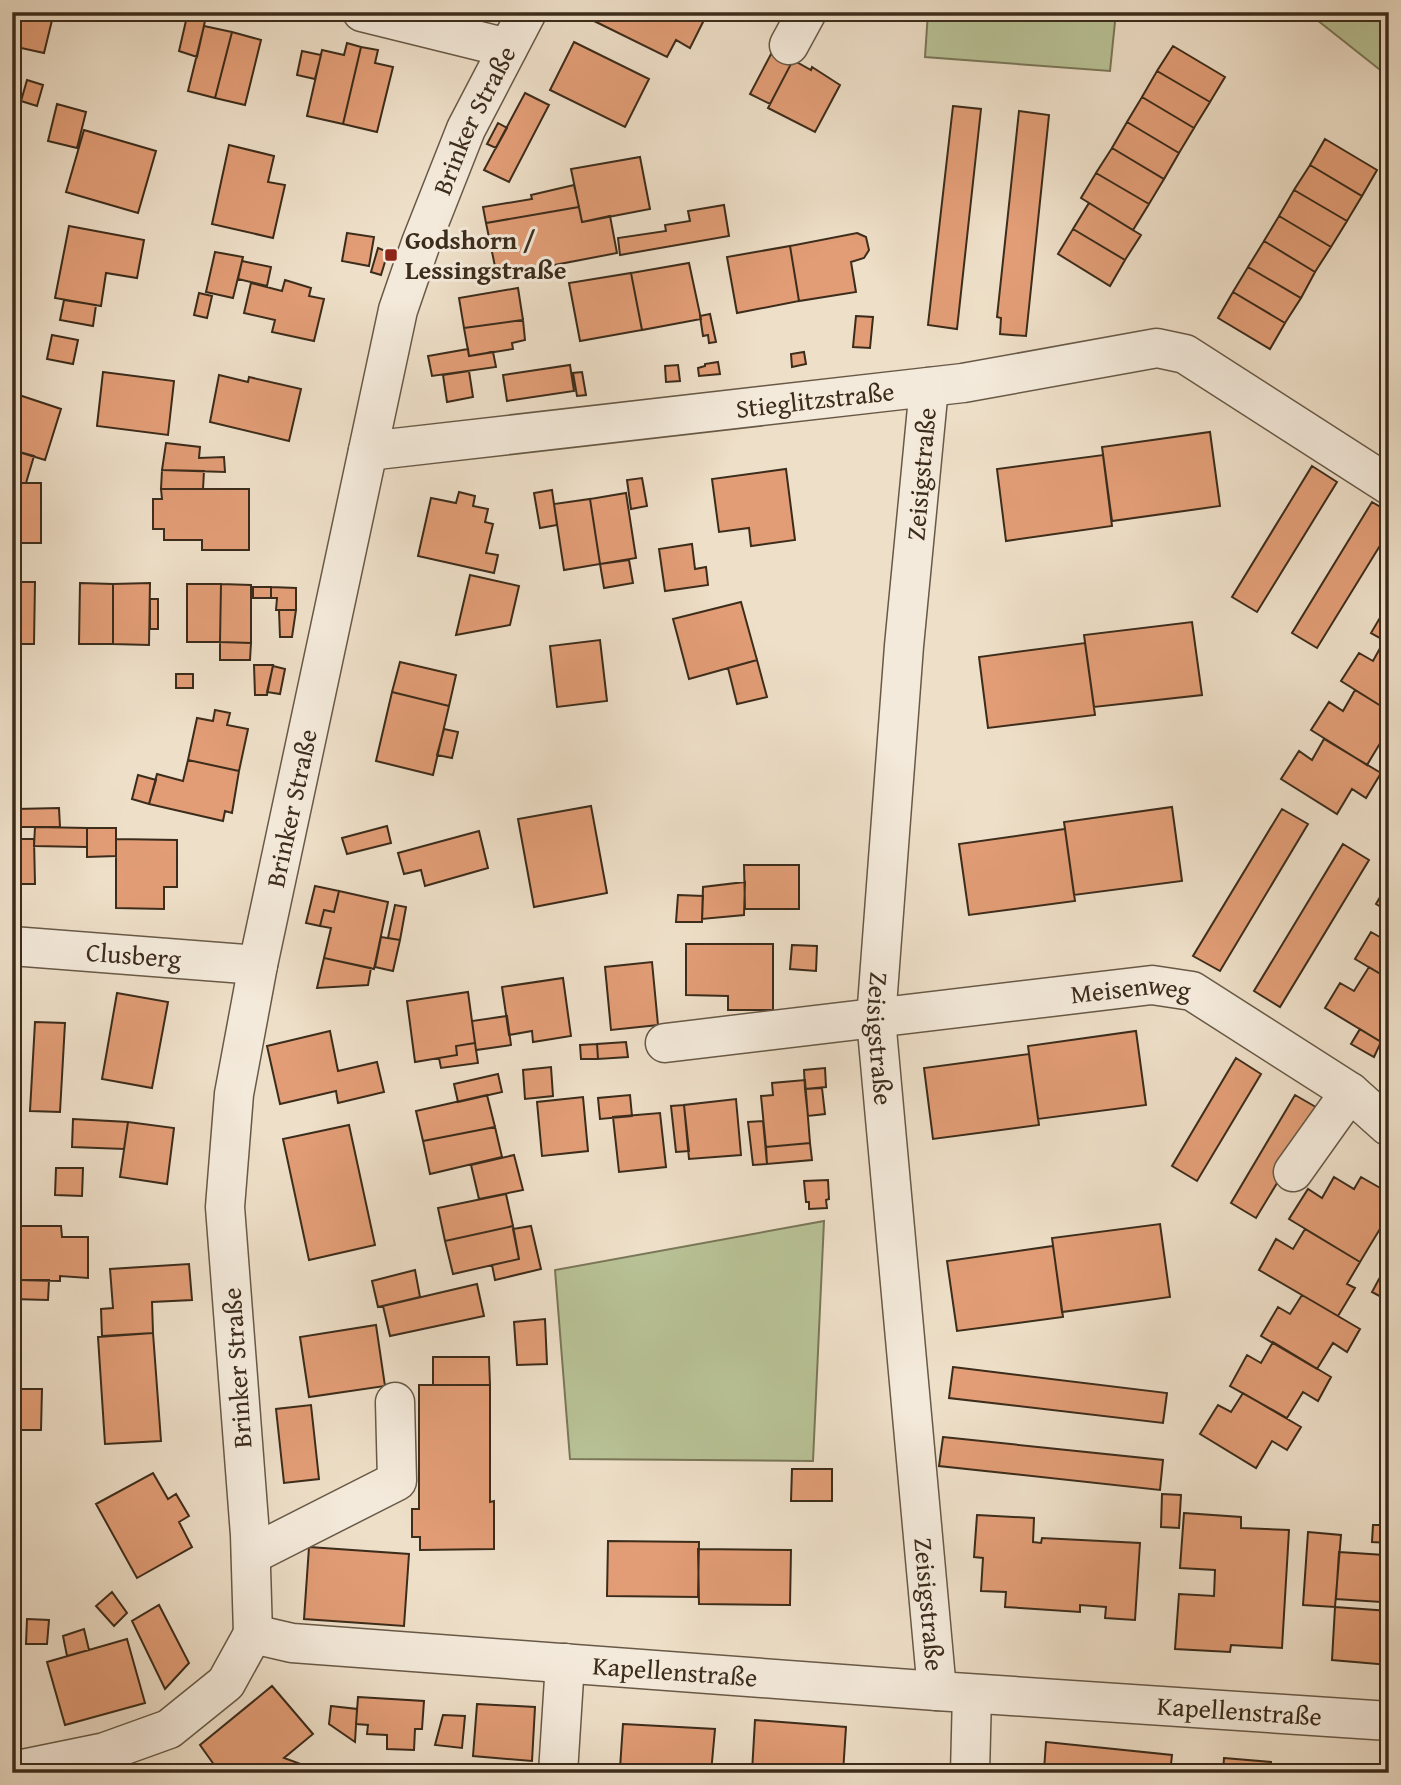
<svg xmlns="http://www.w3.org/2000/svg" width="1401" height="1785" viewBox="0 0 1401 1785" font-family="'Gentium Book Plus',serif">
<rect width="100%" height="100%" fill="#eedfc8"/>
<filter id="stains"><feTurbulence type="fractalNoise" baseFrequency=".00286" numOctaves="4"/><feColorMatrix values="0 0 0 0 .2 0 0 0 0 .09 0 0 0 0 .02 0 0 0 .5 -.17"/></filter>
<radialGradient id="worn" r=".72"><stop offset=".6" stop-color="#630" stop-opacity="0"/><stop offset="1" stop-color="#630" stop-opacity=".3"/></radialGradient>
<path fill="#b8c296" stroke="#7a7758" stroke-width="2" d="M928 12H1116L1110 71 925 57Z
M1307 12H1389V77Z
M824 1221 813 1461 570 1459 555 1270Z"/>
<path fill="#e29d76" stroke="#3c2c1b" stroke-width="2" d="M12 12H54L44 53 12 46Z
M188 12H207L197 57 179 51Z
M592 12H713L709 19 705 18 690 48 676 40 667 57 588 18Z
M204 26 232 32 215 98 188 91Z
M232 32 261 40 245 105 215 98Z
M574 42 649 79 625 127 550 90Z
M347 43 361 47 343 124 307 116 322 50 344 55Z
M1173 46 1225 77 1210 102 1157 71Z
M361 47 378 50 375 63 393 67 377 132 343 124Z
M302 51 321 55 315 79 297 75Z
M771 54 791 64 770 104 750 94Z
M793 60 811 70 812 67 840 85 815 132 768 108Z
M1157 71 1210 102 1194 128 1142 97Z
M27 80 43 85 37 106 21 101Z
M525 93 549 105 509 182 484 170Z
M1142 97 1194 128 1179 153 1127 122Z
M57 104 86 112 77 148 48 141Z
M953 106 981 109 957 329 928 325Z
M1019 111 1049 115 1026 336 1000 334 1001 318 997 317Z
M1127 122 1179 153 1164 179 1112 148Z
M498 123 507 128 496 148 487 144Z
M84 130 156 151 138 213 66 192Z
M1325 139 1377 170 1362 196 1310 165Z
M229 145 274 156 268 182 285 185 273 238 212 224Z
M1112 148 1164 179 1149 204 1096 173Z
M640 157 650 209 582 222 571 169Z
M1310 165 1362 196 1347 221 1294 190Z
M1096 173 1149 204 1133 230 1081 198Z
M574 185 579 207 486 223 483 207 532 199 531 195Z
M1294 190 1347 221 1331 247 1279 216Z
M1089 203 1141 235 1125 260 1073 229Z
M724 205 729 236 620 255 618 238 666 231 665 225 690 221 688 211Z
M579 207 582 222 610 216 617 253 497 276 486 223Z
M1279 216 1331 247 1315 272 1264 241Z
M69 226 144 240 137 278 106 273 101 306 55 298Z
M1073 229 1125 260 1110 286 1058 254Z
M347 233 374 237 369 266 342 261Z
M857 233 866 237 869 250 864 258 851 262 856 292 799 301 790 246Z
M1264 241 1315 272 1301 298 1248 267Z
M790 246 799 301 737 313 727 257Z
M378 248 388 252 381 275 371 272Z
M215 252 243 257 233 298 206 292Z
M242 261 271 267 267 286 238 279Z
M689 263 701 319 642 330 631 273Z
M1248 267 1301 298 1285 323 1233 292Z
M631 273 642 330 580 341 569 283Z
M285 280 311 288 309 296 324 299 314 341 272 332 275 320 244 313 251 283 282 291Z
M518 288 523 320 464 328 459 298Z
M1233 292 1285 323 1270 349 1218 318Z
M199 293 212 296 207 318 194 315Z
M64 300 96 305 93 326 60 320Z
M710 314 716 342 709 343 708 335 703 336 700 316Z
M856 316 873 317 870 348 853 347Z
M523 320 525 340 512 343 513 349 469 356 464 328Z
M52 335 78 340 73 364 47 359Z
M468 349 469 356 493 352 496 367 432 376 428 356Z
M804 352 806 364 792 367 791 354Z
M718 362 720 374 699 376 698 368 705 366V364Z
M570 365 574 391 507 401 503 375Z
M678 365 680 381 666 382 665 366Z
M469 371 473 397 447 402 443 375Z
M103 372 174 381 168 435 97 426Z
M582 372 586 395 577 396 573 373Z
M219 375 248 382 249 377 301 389 289 441 210 422Z
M13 393 61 409 45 460 12 450Z
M1210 432 1220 506 1112 521 1102 447Z
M166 443 200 447 199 458 224 457 225 472 162 470Z
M12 450 34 456 26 483H12Z
M1103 455 1112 526 1006 541 997 469Z
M1312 466 1337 482 1257 612 1232 597Z
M786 469 795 540 751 546 749 528 719 532 712 479Z
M162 470 204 471 203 489H161Z
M642 478 647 506 631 509 627 480Z
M12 483H41V543H12Z
M161 489H249V550H202V540H164V529H153V499H162Z
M552 490 557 525 540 528 534 493Z
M459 492 475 496 473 506 488 509 485 522 493 524 486 553 498 555 494 573 418 556 431 498 456 503Z
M626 493 636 558 600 564 590 499Z
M590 499 600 564 564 570 554 504Z
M1372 502 1389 512V531L1317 648 1292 633Z
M692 544 695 569 706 567 708 585 665 591 659 549Z
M629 560 633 583 604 588 600 564Z
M470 575 519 586 510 625 456 635Z
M12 582H35L34 644H12Z
M80 583 113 584V644H79Z
M150 583 149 645 113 644V584Z
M187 584H221L220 642H187Z
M221 584 251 585V643L220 642Z
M253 587H271V598H253Z
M271 587 296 588V610H276L277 598H271Z
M150 599H158V629H150Z
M741 602 757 660 689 679 673 619Z
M1388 604 1389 605V643L1371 633Z
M279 610H296L292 637H280Z
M1192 622 1202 695 1094 707 1084 635Z
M600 640 607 701 557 707 550 646Z
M1384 641 1389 643V711L1341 681 1359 653 1373 661Z
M220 642 251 643 250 660H220Z
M1085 643 1095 715 988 728 979 657Z
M757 660 767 697 737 704 728 668Z
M400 662 456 675 449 706 392 692Z
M254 665H273L267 695H255Z
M273 666 285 669 280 694 267 692Z
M176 674H193V688H176Z
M1355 690 1389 711V744L1382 740 1367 765 1311 730 1329 702 1343 711Z
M392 692 449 706 433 775 376 761Z
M215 710 230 713 227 725 248 729 239 771 188 760 197 718 213 721Z
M444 729 458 732 452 758 437 755Z
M1324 739 1381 773 1366 798 1352 789 1337 814 1281 779 1299 751 1312 760Z
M188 760 239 771 232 813 225 811 223 821 149 804 157 774 183 781Z
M138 775 156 780 149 804 132 799Z
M12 778H18L19 804 12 805Z
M591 806 607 893 534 907 518 819Z
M1172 807 1182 881 1074 895 1064 822Z
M59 808 60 827H16V809Z
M1282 809 1308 824 1220 971 1193 956Z
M387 826 391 843 347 854 342 838Z
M35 827 87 828V847L34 846Z
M87 828H116V856L87 857Z
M1065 829 1075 901 969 915 959 844Z
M479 831 488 868 425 886 421 870 404 874 398 853Z
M12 839H34L35 884H12Z
M116 839 177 840V887H164V909L116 908Z
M1343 844 1369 860 1280 1007 1254 991Z
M744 865H799V909H745Z
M745 882 744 915 702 919 703 887Z
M1389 882V912L1376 904Z
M315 886 339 891 334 912 324 910 320 926 306 923Z
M339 891 388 902 374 969 324 958 331 928 320 926 324 910 334 912Z
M678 895 703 896 702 922H676Z
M395 905 406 907 400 940 388 938Z
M1371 932 1385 940 1389 934V979L1355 959Z
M381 937 400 940 393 971 375 967Z
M686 944H773V1010H728V996L686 995Z
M792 945 817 946 816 971 790 969Z
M324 958 371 968 368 985 317 988Z
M652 962 658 1025 611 1030 605 967Z
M1369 967 1389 979V1029L1381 1042 1325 1008 1340 983 1354 991Z
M563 978 571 1036 533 1042 532 1031 509 1035 502 987Z
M468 992 475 1043 456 1046 457 1055 415 1062 407 1001Z
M117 993 168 1002 152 1088 102 1079Z
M12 997 21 998 17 1060H12Z
M507 1016 511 1045 476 1050 472 1021Z
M35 1022 65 1023 60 1112 30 1111Z
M1360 1029 1381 1042 1374 1057 1351 1044Z
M330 1031 338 1071 377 1062 384 1092 338 1103 336 1091 280 1104 267 1046Z
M1136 1031 1146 1105 1038 1119 1028 1046Z
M626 1042 628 1057 598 1059 597 1044Z
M475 1043 478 1063 441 1068 439 1058 457 1055 456 1046Z
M597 1044 598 1059H581L580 1045Z
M1029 1054 1039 1125 933 1139 924 1068Z
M1236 1058 1261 1074 1197 1181 1172 1166Z
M551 1067 553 1096 525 1099 523 1070Z
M825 1068 826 1087 805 1089 804 1070Z
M498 1074 502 1092 458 1102 454 1084Z
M805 1080 810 1143 766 1147 761 1096 773 1095 772 1083Z
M822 1088 825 1114 808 1116 805 1089Z
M487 1095 495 1127 423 1141 416 1111Z
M630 1095 632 1116 600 1119 598 1098Z
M1295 1095 1321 1110 1256 1218 1231 1203Z
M583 1097 588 1151 542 1156 537 1102Z
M736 1099 741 1155 689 1159 684 1105Z
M684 1105 689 1151 676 1152 671 1106Z
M660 1113 666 1167 619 1172 613 1117Z
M73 1119 128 1122 124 1149 72 1147Z
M763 1121 767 1164 753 1165 748 1122Z
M128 1122 174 1128 167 1184 120 1177Z
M349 1125 375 1245 309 1260 283 1139Z
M495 1127 502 1157 430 1174 423 1141Z
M810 1143 812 1160 767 1164 766 1147Z
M514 1155 523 1190 479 1199 471 1165Z
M56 1168H83L82 1196 55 1195Z
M1334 1177 1354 1189 1361 1177 1389 1193V1214L1360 1262 1289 1219 1308 1189 1322 1198Z
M828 1180 829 1199 826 1200 827 1208 809 1209V1202H806L804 1181Z
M506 1194 513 1226 445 1241 438 1208Z
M1160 1224 1170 1297 1062 1312 1052 1238Z
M19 1226H61L62 1237H88V1278L60 1276V1281L18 1280Z
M513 1226 519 1259 453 1274 445 1241Z
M531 1226 541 1269 495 1280 492 1265 519 1259 513 1229Z
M1305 1229 1360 1262 1347 1284 1355 1288 1338 1316 1259 1270 1276 1239 1293 1249Z
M1053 1246 1063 1317 957 1331 947 1261Z
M12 1259H18V1280H49L48 1300 12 1299Z
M189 1264 192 1300 152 1302 153 1333 102 1336 101 1309 113 1308 110 1269Z
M415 1270 420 1297 378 1307 372 1281Z
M1379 1279 1389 1283V1301L1372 1292Z
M477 1284 484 1316 390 1336 383 1306Z
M1302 1295 1360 1329 1347 1352 1333 1343 1317 1369 1261 1336 1278 1307 1290 1314Z
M545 1319 547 1364 517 1365 514 1322Z
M376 1325 385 1386 309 1397 300 1337Z
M153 1333 161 1441 105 1444 98 1337Z
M1273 1342 1331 1377 1318 1401 1303 1392 1287 1418 1230 1386 1247 1355 1261 1363Z
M433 1357H489L490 1385H433Z
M953 1367 1167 1393 1163 1423 949 1398Z
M419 1385H490V1502L494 1501V1549L420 1550V1537H412V1509H419Z
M13 1389H42L41 1430H12Z
M1243 1393 1301 1427 1287 1450 1272 1441 1256 1468 1200 1434 1218 1405 1231 1412Z
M311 1405 319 1479 284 1483 276 1409Z
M943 1437 1163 1460 1160 1490 939 1466Z
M792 1469H832V1501H791Z
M153 1473 168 1499 176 1494 189 1516 179 1522 192 1547 137 1578 96 1504Z
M1162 1494 1181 1495 1179 1528 1161 1527Z
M1184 1513 1241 1517V1528L1289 1530 1282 1648 1231 1645 1230 1652 1175 1649 1179 1594 1214 1596 1215 1570 1180 1568Z
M977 1515 1034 1518 1033 1542 1041 1543 1042 1538 1140 1543 1135 1620 1105 1618 1106 1607 1080 1605V1612L1005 1607 1006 1592 981 1591 983 1558 974 1557Z
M1373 1525H1389V1543L1372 1542Z
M1308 1532 1341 1535 1335 1607 1303 1605Z
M608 1541 699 1542 698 1597 607 1596Z
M309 1547 409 1554 404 1626 304 1619Z
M698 1549 791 1550 790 1605 699 1604Z
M1339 1552 1384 1555 1381 1602 1336 1599Z
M112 1592 127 1613 114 1626 96 1606Z
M159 1605 189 1663 165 1689 132 1621Z
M1335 1607 1389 1611V1665L1332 1660Z
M27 1619 49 1620 47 1644H26Z
M84 1629 89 1650 67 1656 63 1636Z
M127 1639 145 1703 65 1725 47 1662Z
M272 1686 313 1734 284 1758 325 1773H220L200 1745Z
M358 1697 424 1701 422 1729H415L414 1750 387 1749V1735L367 1734 368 1725 356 1724Z
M477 1704 535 1707 532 1761 473 1756Z
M331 1706 357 1709 355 1742 329 1724Z
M443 1715 465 1716 462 1748 435 1745Z
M755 1720 846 1727 843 1773 752 1772Z
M623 1724 715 1729 711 1773 620 1768Z
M1046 1742 1172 1755 1170 1773H1078L1044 1770Z
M1224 1758 1271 1762V1773H1223Z
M507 1766 531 1768V1773H506Z"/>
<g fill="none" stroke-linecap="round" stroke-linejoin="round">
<g stroke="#685946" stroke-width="41">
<g id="minor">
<path d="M362 12 508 48"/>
<path d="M789 45 807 12"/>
<path id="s1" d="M929 387 904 646 876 1019 937 1691"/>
<path id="s2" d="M368 451 963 383 1157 348 1185 354 1389 485"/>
<path id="s3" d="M12 946 258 965"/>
<path id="s4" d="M665 1043 1152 985 1192 991 1350 1092 1388 1126"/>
<path d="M1293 1172 1350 1092"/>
<path d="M251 1555 397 1481 395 1402"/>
<path id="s5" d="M253 1634 250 1535 225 1207 234 1094 258 965 398 310 421 243 466 129 527 12"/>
<path id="s6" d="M253 1634 292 1643 937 1691 1389 1721"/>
<path d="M12 1771 105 1752 169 1729 226 1683 253 1634"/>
<path d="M558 1773 565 1663"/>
<path d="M970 1773 972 1694"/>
</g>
</g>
<use href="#minor" stroke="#f4eadb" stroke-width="38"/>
</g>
<rect fill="#8f2418" stroke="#f4eadb" stroke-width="2.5" x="384" y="248" width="14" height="14" rx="3.5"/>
<g text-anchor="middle" stroke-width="6" stroke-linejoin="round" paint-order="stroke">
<g font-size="26" fill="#3c2c1b" stroke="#f4eadb">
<text dy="9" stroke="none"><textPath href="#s5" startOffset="1547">Brinker Straße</textPath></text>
<text dy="9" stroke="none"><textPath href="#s2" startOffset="450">Stieglitzstraße</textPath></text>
<text transform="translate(921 474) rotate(-85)" y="9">Zeisigstraße</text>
<text dy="9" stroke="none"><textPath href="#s5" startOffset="833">Brinker Straße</textPath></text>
<text dy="9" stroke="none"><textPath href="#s3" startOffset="122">Clusberg</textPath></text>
<text dy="9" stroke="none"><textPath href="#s4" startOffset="469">Meisenweg</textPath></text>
<text dy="9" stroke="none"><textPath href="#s1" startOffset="654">Zeisigstraße</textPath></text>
<text transform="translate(237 1368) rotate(-94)" y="9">Brinker Straße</text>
<text dy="9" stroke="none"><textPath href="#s1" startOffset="1222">Zeisigstraße</textPath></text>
<text dy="9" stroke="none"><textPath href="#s6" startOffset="424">Kapellenstraße</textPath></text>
<text dy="9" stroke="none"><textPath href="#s6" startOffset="990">Kapellenstraße</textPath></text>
</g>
<g font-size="26" font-weight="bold" fill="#3c2c1b" stroke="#f4eadb" text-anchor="start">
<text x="405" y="249">Godshorn /<tspan x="405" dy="30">Lessingstraße</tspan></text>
</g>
</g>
<rect width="1401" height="1785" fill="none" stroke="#eedfc8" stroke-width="42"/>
<rect x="14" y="14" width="1373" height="1757" fill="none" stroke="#3c2c1b" stroke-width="3.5"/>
<rect x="21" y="21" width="1359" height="1743" fill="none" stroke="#3c2c1b" stroke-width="2"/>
<rect width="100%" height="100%" filter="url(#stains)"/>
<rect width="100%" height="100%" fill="url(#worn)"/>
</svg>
